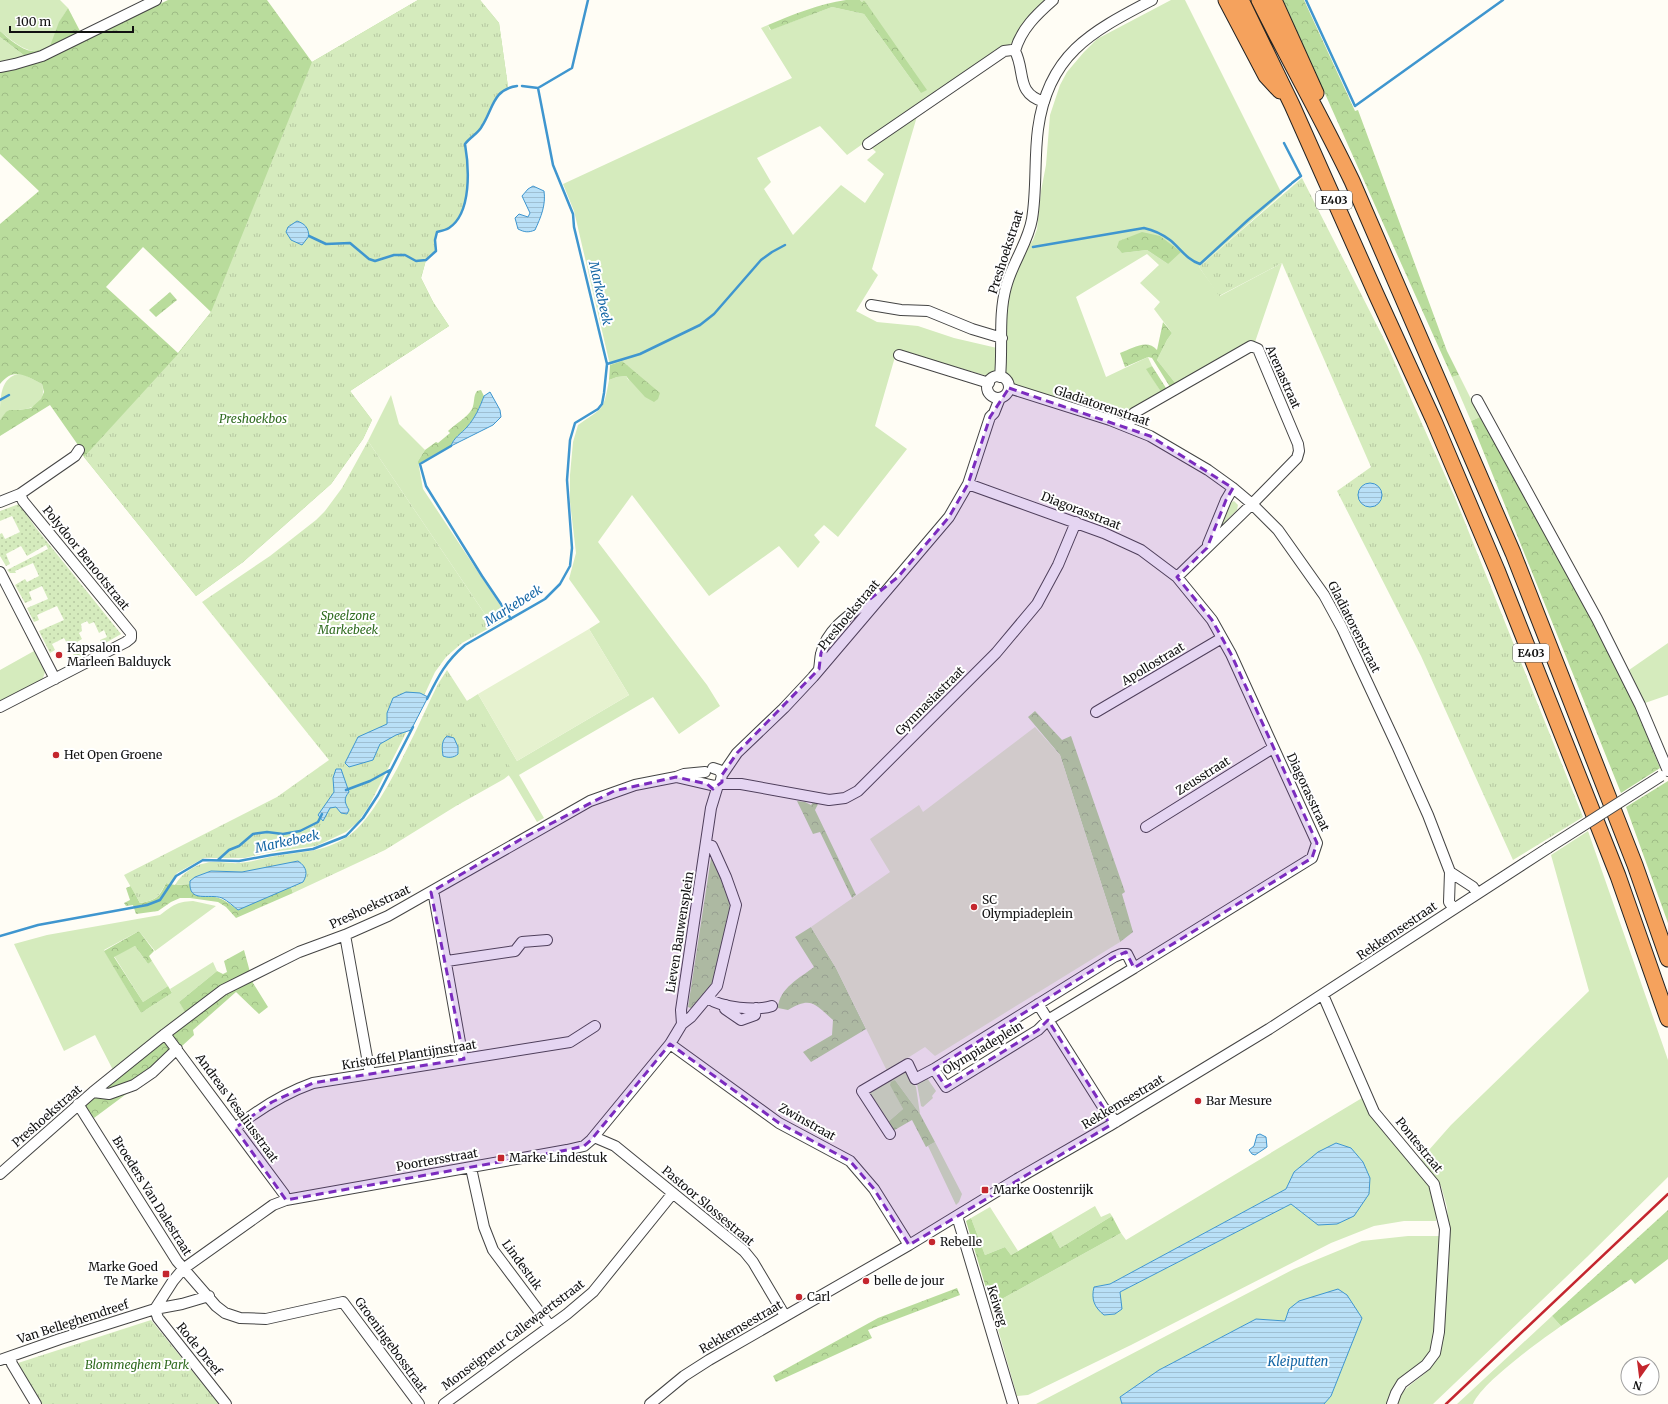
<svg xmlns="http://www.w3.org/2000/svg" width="1668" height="1404" viewBox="0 0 1668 1404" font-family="Merriweather,serif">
<defs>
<pattern id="forest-crowns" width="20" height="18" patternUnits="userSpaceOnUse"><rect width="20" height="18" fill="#b9dc9c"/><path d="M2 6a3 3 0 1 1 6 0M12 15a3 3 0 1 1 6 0" fill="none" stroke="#9ebc85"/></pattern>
<pattern id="park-tufts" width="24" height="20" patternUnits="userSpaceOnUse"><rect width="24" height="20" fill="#d5ebbd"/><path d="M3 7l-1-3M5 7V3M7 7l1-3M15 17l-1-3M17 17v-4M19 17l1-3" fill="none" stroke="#b6c8a1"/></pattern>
<pattern id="garden-dots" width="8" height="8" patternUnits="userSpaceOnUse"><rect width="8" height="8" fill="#d5ebbd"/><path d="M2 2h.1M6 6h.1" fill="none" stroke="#b6c8a1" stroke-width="1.8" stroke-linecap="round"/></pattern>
<pattern id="water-rules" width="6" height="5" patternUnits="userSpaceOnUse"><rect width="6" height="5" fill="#b9e0f7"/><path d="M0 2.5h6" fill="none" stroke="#9ebfd3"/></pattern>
</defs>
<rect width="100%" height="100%" fill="#fffdf5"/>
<path fill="#d5ebbd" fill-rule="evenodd" d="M0 0H60L68 8C65 13 61 19 59 24 56 31 55 39 51 45 36 62 12 41 0 31Z
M860 0H1049L1009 46 932 95 847 155 820 126 757 158 771 182 764 189 793 235 841 185 865 203 884 174 867 160 876 152 870 146 918 113 872 269 878 275 856 311 877 322 918 326 954 338 997 348 995 372 991 375H984L897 350 875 426 907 449 838 537 824 525 814 535 820 542 798 568 779 546 709 596 632 495 598 542 707 685 720 706 679 734 653 697 519 775 544 818 537 822 512 780 505 770 467 701 478 694 517 761 629 695 589 629 600 622 569 579 576 553 570 502V475L573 442 578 425C603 407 603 413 609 380L617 377 626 376 629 381 622 361 610 365 574 211 563 184 792 78 761 28 768 25 770 30 832 7 864 14 921 93 864 0 862 2Z
M1171 0H1185L1282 194 1199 267 1220 296 1282 263 1255 342C1245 340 1188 377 1176 384L1157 360 1167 340 1172 333 1154 309 1160 302 1140 283 1159 265 1147 254 1076 297 1106 377 1148 357 1152 366 1147 369 1161 392 1121 418 1017 386 1011 382 1006 376V314L1010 284 1027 249 1033 240 1037 229 1041 191 1046 165 1050 115 1060 85 1067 72 1084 52 1097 39ZM1160 236 1168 264 1147 250 1122 253Z
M0 37 25 56 26 58 0 62Z
M21 373 42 384C48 406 27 411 9 410L0 420C0 396 0 377 21 373Z
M1459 375 1480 417 1471 421 1452 377Z
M391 395 399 424 425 450 418 461 423 489 508 617 493 626 368 441Z
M1234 501 1238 505 1237 510 1220 527 1230 503Z
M1668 643V695L1645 703 1629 670Z
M34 651 45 672 42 681 0 703V670Z
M1588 831 1668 1060V1177L1587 1257 1433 1404H1396C1405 1384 1418 1382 1430 1368 1434 1363 1437 1357 1440 1352L1449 1231 1447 1207 1441 1186 1421 1159 1451 1125 1589 991 1551 855Z
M193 901 216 906 155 951 139 931 104 950 141 1013 172 993 170 989 213 962 217 971 179 1002 186 1012 113 1070 95 1035 64 1051 14 944 47 935 160 915C174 905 175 902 193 901Z
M135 946 148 964 152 961 168 986 143 1002 114 956Z
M903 1071 907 1072 916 1087 920 1114 895 1080 891 1085 903 1109 888 1122 869 1093 870 1089Z
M927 1078 936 1091 932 1096 933 1098 923 1107 921 1106 917 1084Z
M1362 1098 1374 1119 1385 1134 1432 1188 1436 1203V1221H1404L1374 1226 1331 1243 1131 1345 1028 1395 1017 1396 991 1305 1121 1233 1126 1240ZM1294 1172 1318 1225 1291 1204 1120 1292 1094 1287 1110 1284 1286 1189Z
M935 1142 962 1194 959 1202 956 1205 928 1146Z
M1095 1206 1101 1217 1110 1213 1112 1216 1060 1248 1051 1232Z
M990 1207 1018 1251 1011 1255 1005 1247 985 1255 971 1218Z
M1408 1236H1439L1441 1238 1435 1339 1432 1352 1389 1404H1324L1331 1396 1339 1373 1289 1309 1285 1321 1256 1319 1159 1370 1120 1397 1122 1404H1036L1294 1269 1362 1241Z
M1552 1316 1561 1326C1540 1341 1482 1382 1473 1404H1457Z"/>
<path fill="url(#forest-crowns)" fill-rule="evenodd" d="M168 0H267L312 62 418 0H480L499 23 508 87 495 99 482 128 470 137 465 144C469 167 472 213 449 228 446 230 441 231 437 232L435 240 436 251 426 260 421 278 433 302 449 326 350 391 372 420 363 439 331 484 243 562 196 596 84 457 78 445 50 405 0 436V420L6 412 9 410H20L31 408 41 399 44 392 42 384C26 376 14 366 0 384V224L39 191 0 154V70L42 61ZM143 247 211 312 178 353 106 287Z
M846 0H860L862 2 864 0 927 90 921 93 864 14 832 7 771 30 768 25C794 14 819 4 846 0Z
M1283 0H1304L1355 111 1358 110 1447 351 1459 375 1452 377Z
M68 8 80 31 51 48 25 56 0 37V31C8 38 21 50 32 51 38 52 44 48 50 46L59 22Z
M1142 232 1160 236 1181 252 1168 264 1147 250 1122 253 1117 247 1119 241Z
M170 292 177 300 156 317 149 310Z
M1163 322 1172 333 1167 340 1157 360 1176 384 1170 387 1152 358 1148 357 1125 367 1120 353C1132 349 1147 338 1157 350Z
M622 361 660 393 658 399 654 402 645 397 626 376 617 377 609 380 610 365Z
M1152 366 1166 388 1161 392 1146 369Z
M481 390 484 396C480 407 475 418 467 427 461 434 454 437 451 446L418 464V461L425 450 436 442 438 443 450 433 448 431C455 424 467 418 472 409 475 403 473 396 477 391Z
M1480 417 1593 621 1635 706 1660 768 1621 793 1471 421Z
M1035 711 1062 740 1071 736 1125 892 1122 894 1133 932 1120 942 1060 755 1028 717Z
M1668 781V923L1626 807Z
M797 801 805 802 811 805 814 801 818 804 815 810 856 895 852 898 820 832 813 834Z
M711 858 716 860 730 900 729 920 715 984 693 1009 688 1007Z
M166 883 175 885 190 884 199 896C219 896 222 898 238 910L255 901 291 887 293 893 236 918 226 907 218 902 190 898H180L171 902 158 911 136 914 133 905 126 906 124 903 130 900 126 888 131 886 140 903C156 900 159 898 166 883Z
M811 927 836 968 866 1029 811 1062 803 1052 832 1035 833 1020C815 1004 811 996 788 1010L778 1008C779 988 800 978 814 967L795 937Z
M139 931 154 951 149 956 152 961 148 964 135 946 114 957 143 1002 168 986 172 993 141 1013 104 951Z
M244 950 253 983 268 1007 259 1014 236 992 193 1030 194 1035 182 1046 174 1041 171 1034 189 1018 179 1002 217 971 223 974 227 972 224 961Z
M162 1043H166L171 1050 129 1092 94 1118 85 1105Z
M895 1080 920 1114 935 1142 926 1147 912 1120 893 1131 888 1122 903 1109 890 1085 891 1082Z
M1668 1210V1259L1635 1284 1631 1279 1561 1326 1552 1316Z
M1112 1216 1121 1233 991 1305 966 1221 971 1218 985 1255 1005 1247 1011 1255 1051 1232 1060 1248Z
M957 1288 960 1295 868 1330 872 1338 776 1382 773 1376 878 1318Z"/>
<path fill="url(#park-tufts)" d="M418 0H480L499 23 508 87 495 99 482 128 470 137 465 144C469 167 472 213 449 228 446 230 441 231 437 232L435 240 436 251 426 260 421 278 433 302 449 326 350 391 372 420 363 439 331 484 243 562 196 596 84 457 178 354 211 312 312 62Z
M1302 178 1387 345 1456 500 1583 817 1513 860 1421 656 1337 491 1371 467 1282 263 1219 296 1199 267Z
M368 441 493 626 462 643 446 657 435 672 415 715 369 806 358 822 346 832 316 846 265 853 245 858H204L177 873 170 884 166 883C158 898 156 900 140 903L124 875 277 797 329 760 202 602 270 556 316 520 325 511 342 488Z
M447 670 467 701 470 699 511 769 509 775 504 779 456 806 385 850 293 893 291 887 303 882 259 870 242 872 211 871 195 877 190 884 175 885C181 874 194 865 206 863 216 860 229 864 239 863 252 862 263 858 275 856 304 851 321 853 347 837 380 817 420 720 438 684Z
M151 1320 219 1404H40L18 1363Z"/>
<path fill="url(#garden-dots)" d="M19 504 36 528 121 634 102 645 100 640 107 637 104 630 99 633 94 622 89 624 87 621 81 624 82 631 79 633 82 639 77 642 84 655 76 659 64 638 52 644 55 650 50 653 39 631 64 620 57 606 37 615 39 620 34 622 27 608 48 599 42 586 29 592 32 600 25 603 15 585 25 579 27 582 39 576 33 563 15 571 16 573H10L7 570 48 549 46 545 27 556 21 546 6 554 10 564 6 566 0 556V534L2 533 5 539 20 532 12 516 0 521V511Z"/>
<path fill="#e6f2cf" d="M589 629 629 695 517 761 478 694Z
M1035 727 1060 755 1120 942 935 1056 925 1047 887 1071 836 968 811 927 890 872 870 839 919 805 923 812Z"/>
<path fill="url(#water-rules)" stroke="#3f96cf" d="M533 186 544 191C546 205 541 217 535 230 528 233 524 232 518 229L515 218 519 214 528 217 530 213 522 196 528 189Z
M297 221C305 224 308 227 309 236L302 245 291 240 286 232 288 227Z
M490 392 500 410 501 417 493 425 451 446C454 437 461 434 467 427 475 418 480 407 484 396Z
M1358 495a12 12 0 1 1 24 0a12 12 0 1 1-24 0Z
M406 692 420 693 428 697 411 730 396 735 380 744 373 760 349 767 345 763 358 737 387 724V713L393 698Z
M447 736 454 738 458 747V754C454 758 448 758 443 756 442 748 441 741 447 736Z
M336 769H341L349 792C343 799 345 803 349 810L347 814 341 813 336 807 330 808 323 821 318 815 334 792 333 778Z
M298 861C307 867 308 874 303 882L238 910C233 906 228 901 222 898 209 893 188 904 190 881L195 877 211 871 242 872Z
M1260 1134 1266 1137 1267 1147 1255 1155 1252 1154 1249 1150 1254 1146 1257 1135Z
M1336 1143 1351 1148 1363 1162 1370 1178 1369 1194 1354 1216 1337 1224 1318 1225 1291 1204 1120 1292 1122 1309 1115 1314 1104 1315C1094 1307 1091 1299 1094 1287L1110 1284 1286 1189 1294 1172 1318 1152Z
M1338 1289 1347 1295 1362 1318 1331 1396 1324 1404H1122L1120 1397 1159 1370 1256 1319 1285 1321 1289 1309 1299 1301Z"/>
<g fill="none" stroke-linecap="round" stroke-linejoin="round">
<path stroke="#3f96cf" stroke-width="2.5" d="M1306 0 1355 106 1503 0
M522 86 538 88
M1284 143 1301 176 1292 183
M309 236 326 244 350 243 369 259 375 261 394 255H405L416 261 426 260 436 251 435 240 437 232C441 231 446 230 449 228 472 213 469 167 465 144 470 137 479 133 482 126 493 109 493 89 517 86
M1033 247 1144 228C1153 230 1162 234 1170 240 1180 248 1187 260 1200 264L1248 220 1291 184
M607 364 640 354 700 325 714 314 761 260 772 252 785 245
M0 400 9 395
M451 446 420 464 426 486 482 576 511 619
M427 699C438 677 445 662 465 645L545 599 560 584 570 566 572 548 567 480 570 440 575 423 598 409 602 404 604 393 607 364 574 227 573 214 553 165 538 88 572 68 588 0
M346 790 370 781 390 770
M218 860 229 850 239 846 253 834 267 832 283 834 300 831 318 822 322 814
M0 936 38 925 147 905 160 900 176 876 203 860 239 861 271 855 313 849 346 836 363 818 378 795 413 727"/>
<g stroke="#444" stroke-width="12">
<path id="minor" d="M1015 51C1021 29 1037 14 1053 0
M1015 51C1026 72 1015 93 1044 102
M0 67 15 64 42 56 156 0
M868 144 1004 51 1012 50 1015 51
M871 305 901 310 928 311 972 329 1002 338
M899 355 989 383
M987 387a11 11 0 1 1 22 0a11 11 0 1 1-22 0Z
M1000 377C1003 347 998 316 1006 287 1012 263 1028 243 1032 219 1037 189 1034 159 1038 129 1048 54 1091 32 1152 0
M1009 388 1110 420 1150 436 1208 470 1233 488 1252 504 1278 530 1324 595 1342 628 1398 748 1428 815 1450 872 1449 902 1454 909
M1477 400 1597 619 1640 705 1668 771
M1128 427 1134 413 1251 346 1258 349 1298 444 1299 451 1297 458 1252 504 1177 577
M968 484 1104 533 1141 550 1177 577 1212 620 1231 654 1317 843 1312 858 1134 968
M0 502 20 494 75 456 79 450
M1208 544 1226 500 1233 488
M0 572 55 679
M819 669C820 664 820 658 821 654 827 626 857 610 878 594
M0 707 126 642 131 638V633L23 501 20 494
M1096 712 1222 638
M722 775 737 753 784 708 813 677 949 517 968 484 990 417 994 413 1000 398
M676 777 715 786 720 784 722 775 719 770 713 768
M720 784H741L829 800 845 798 858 791 996 653 1037 604 1058 565 1076 522
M1146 827 1273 748
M1450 872 1473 887 1477 893
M431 892 434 896 463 1059
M345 935 370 1074
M447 961 515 951 522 942 547 940
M1323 995 1374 1112 1434 1184 1445 1229 1439 1332 1435 1353 1426 1365 1402 1383 1396 1393 1392 1404
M708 998C721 1008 757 1011 772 1006
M1038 1004 1103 1107 1116 1122
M726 1005 725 1009 741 1020 755 1015 756 1008
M682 1024 681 1010 711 808 718 785
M165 1034 284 1194 286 1200
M670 1044 779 1123 850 1161 874 1189 909 1245
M93 1092 109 1094 134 1085 153 1072 177 1049
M78 1104 177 1261 216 1306 225 1313 240 1318 266 1319 343 1302 419 1404
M235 1128C259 1109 285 1093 313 1083L570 1042 595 1026
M890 1134 862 1091 908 1064 915 1079 934 1069 1114 957 1121 954H1127L1134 968 1048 1020 1038 1030 946 1087 934 1069
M594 1137 615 1146 744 1251 753 1262 785 1316
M471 1168 484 1227 493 1250 550 1326
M0 1174 93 1092 165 1034 223 990 299 952 345 935 388 916 590 801 635 785 676 777 684 774 705 772
M957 1216 1013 1404
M155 1309 173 1281 183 1269 273 1205 286 1200 567 1150 584 1146 591 1140 670 1044 682 1024 691 1017 717 986 736 905 726 877 712 846 707 845
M155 1309 158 1318 226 1404
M10 1357 12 1364 36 1404
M0 1360 60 1339 155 1309 182 1304 209 1296
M444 1404 567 1314 593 1292 673 1193
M650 1404 684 1376 709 1360 909 1245 1017 1179 1109 1126 1269 1029 1548 848"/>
</g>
<g stroke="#222" stroke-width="17">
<path id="highway" d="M1226 0 1266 76 1280 91
M1241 0 1292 105 1376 294 1434 421 1497 570 1618 876 1668 1019
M1259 0C1289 61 1323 120 1352 181L1513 553 1635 865 1668 959
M1274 0 1316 93"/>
</g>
<use href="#minor" stroke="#fff" stroke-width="10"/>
<use href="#highway" stroke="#f5a25d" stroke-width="15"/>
<path stroke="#c4262e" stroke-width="2.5" d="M1446 1404 1668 1194"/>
<g stroke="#444" stroke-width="12" stroke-linecap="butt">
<path id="minor-bridge" d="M1548 848 1661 776"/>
</g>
<use href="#minor-bridge" stroke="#fff" stroke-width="10"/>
</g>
<path fill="#7b2cbf" fill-opacity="0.2" stroke="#7b2cbf" stroke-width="3" stroke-dasharray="8 5" stroke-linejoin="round" d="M1009 388 1150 436 1233 488 1226 500 1207 548 1177 577 1212 620 1231 654 1317 843 1312 858 1134 968 1126 952 1114 957 934 1069 946 1087 1038 1030 1048 1020 1103 1107 1109 1126 909 1245 874 1189 850 1161 779 1123 670 1044 591 1140 584 1146 567 1150 286 1200 235 1128 272 1102 313 1083 464 1059 431 892 523 838 614 791 676 777 707 784 713 789 722 782V775L737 753 819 669 821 653 828 637 842 621 898 577 949 517 968 484 990 417Z"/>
<g fill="#c4262e" stroke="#fff" stroke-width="1.5">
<circle cx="59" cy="655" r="4"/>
<circle cx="56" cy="755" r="4"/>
<circle cx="974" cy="907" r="4"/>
<circle cx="1198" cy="1101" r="4"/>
<rect x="497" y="1154" width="8" height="8" rx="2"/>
<rect x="981" y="1186" width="8" height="8" rx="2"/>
<circle cx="932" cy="1242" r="4"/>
<rect x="162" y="1270" width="8" height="8" rx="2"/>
<circle cx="866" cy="1281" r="4"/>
<circle cx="799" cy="1297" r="4"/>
</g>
<g text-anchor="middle" stroke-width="4" stroke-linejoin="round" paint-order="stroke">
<g fill="#fff" stroke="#585858" stroke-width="1">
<rect x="1316" y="191" width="36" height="18" rx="3"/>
<rect x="1513" y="644" width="36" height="18" rx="3"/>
</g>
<g font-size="11" font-weight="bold" fill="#111">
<text x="1334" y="204">E403</text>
<text x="1531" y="657">E403</text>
</g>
<g font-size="12" fill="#111" stroke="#fff">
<text transform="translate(1006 252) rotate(-72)" y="4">Preshoekstraat</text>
<text transform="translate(1283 377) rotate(66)" y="4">Arenastraat</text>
<text transform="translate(1102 406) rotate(19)" y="4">Gladiatorenstraat</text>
<text transform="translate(1081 511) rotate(21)" y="4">Diagorasstraat</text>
<text transform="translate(86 558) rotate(51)" y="4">Polydoor Benootstraat</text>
<text transform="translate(849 615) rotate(-50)" y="4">Preshoekstraat</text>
<text transform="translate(1354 627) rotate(63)" y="4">Gladiatorenstraat</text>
<text transform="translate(1153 664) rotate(-31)" y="4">Apollostraat</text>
<text transform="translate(930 701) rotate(-45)" y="4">Gymnasiastraat</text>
<text transform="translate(1203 776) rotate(-32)" y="4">Zeusstraat</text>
<text transform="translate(1308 792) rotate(65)" y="4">Diagorasstraat</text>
<text transform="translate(370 907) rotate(-25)" y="4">Preshoekstraat</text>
<text transform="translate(1397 931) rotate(-34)" y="4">Rekkemsestraat</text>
<text transform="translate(680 932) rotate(-81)" y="4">Lieven Bauwensplein</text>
<text transform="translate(983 1048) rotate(-31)" y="4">Olympiadeplein</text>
<text transform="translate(409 1055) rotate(-9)" y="4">Kristoffel Plantijnstraat</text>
<text transform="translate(1123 1102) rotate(-31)" y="4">Rekkemsestraat</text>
<text transform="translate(237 1108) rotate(54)" y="4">Andreas Vesaliusstraat</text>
<text transform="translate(47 1116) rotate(-41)" y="4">Preshoekstraat</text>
<text transform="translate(807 1122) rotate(29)" y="4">Zwinstraat</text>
<text transform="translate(1419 1145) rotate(51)" y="4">Pontestraat</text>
<text transform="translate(437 1160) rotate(-10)" y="4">Poortersstraat</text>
<text transform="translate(152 1196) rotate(58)" y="4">Broeders Van Dalestraat</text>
<text transform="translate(708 1206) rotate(40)" y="4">Pastoor Slossestraat</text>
<text transform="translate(522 1265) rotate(54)" y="4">Lindestuk</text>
<text transform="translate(997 1306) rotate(73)" y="4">Keiweg</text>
<text transform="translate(73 1322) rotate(-18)" y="4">Van Belleghemdreef</text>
<text transform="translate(741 1327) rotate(-30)" y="4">Rekkemsestraat</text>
<text transform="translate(513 1335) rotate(-37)" y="4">Monseigneur Callewaertstraat</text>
<text transform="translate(391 1345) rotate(54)" y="4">Groeningebosstraat</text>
<text transform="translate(199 1349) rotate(51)" y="4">Rode Dreef</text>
</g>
<g font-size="12" font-style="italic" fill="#2f6b1f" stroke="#fff">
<text x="253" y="423">Preshoekbos</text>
<text x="348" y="620">Speelzone<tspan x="348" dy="14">Markebeek</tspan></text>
<text x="137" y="1369">Blommeghem Park</text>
</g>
<g font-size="12" fill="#111" stroke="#fff" text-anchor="start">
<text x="67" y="652">Kapsalon<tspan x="67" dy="14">Marleen Balduyck</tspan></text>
<text x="64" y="759">Het Open Groene</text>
<text x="982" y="904">SC<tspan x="982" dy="14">Olympiadeplein</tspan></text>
<text x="1206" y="1105">Bar Mesure</text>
<text x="509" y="1162">Marke Lindestuk</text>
<text x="993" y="1194">Marke Oostenrijk</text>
<text x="940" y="1246">Rebelle</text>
<text x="158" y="1271" text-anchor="end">Marke Goed<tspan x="158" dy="14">Te Marke</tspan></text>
<text x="874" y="1285">belle de jour</text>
<text x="807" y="1301">Carl</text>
</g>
<g font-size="13" font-style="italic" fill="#1768a6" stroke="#fff">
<text transform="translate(601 293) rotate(77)" y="5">Markebeek</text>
<text transform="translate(513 605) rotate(-32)" y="5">Markebeek</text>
<text transform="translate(287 841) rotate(-12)" y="5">Markebeek</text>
<text x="1298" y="1366">Kleiputten</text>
</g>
</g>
<g transform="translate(1640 1376) rotate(194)"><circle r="19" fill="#ffffff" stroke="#a0a0a0"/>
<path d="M0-3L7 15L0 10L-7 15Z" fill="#c4262e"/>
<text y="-6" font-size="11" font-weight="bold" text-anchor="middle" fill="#111111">N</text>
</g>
<path d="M10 26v6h123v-6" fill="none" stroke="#111111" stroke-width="2"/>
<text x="16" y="26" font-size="12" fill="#111111" stroke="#ffffff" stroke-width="3" paint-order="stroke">100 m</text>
</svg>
